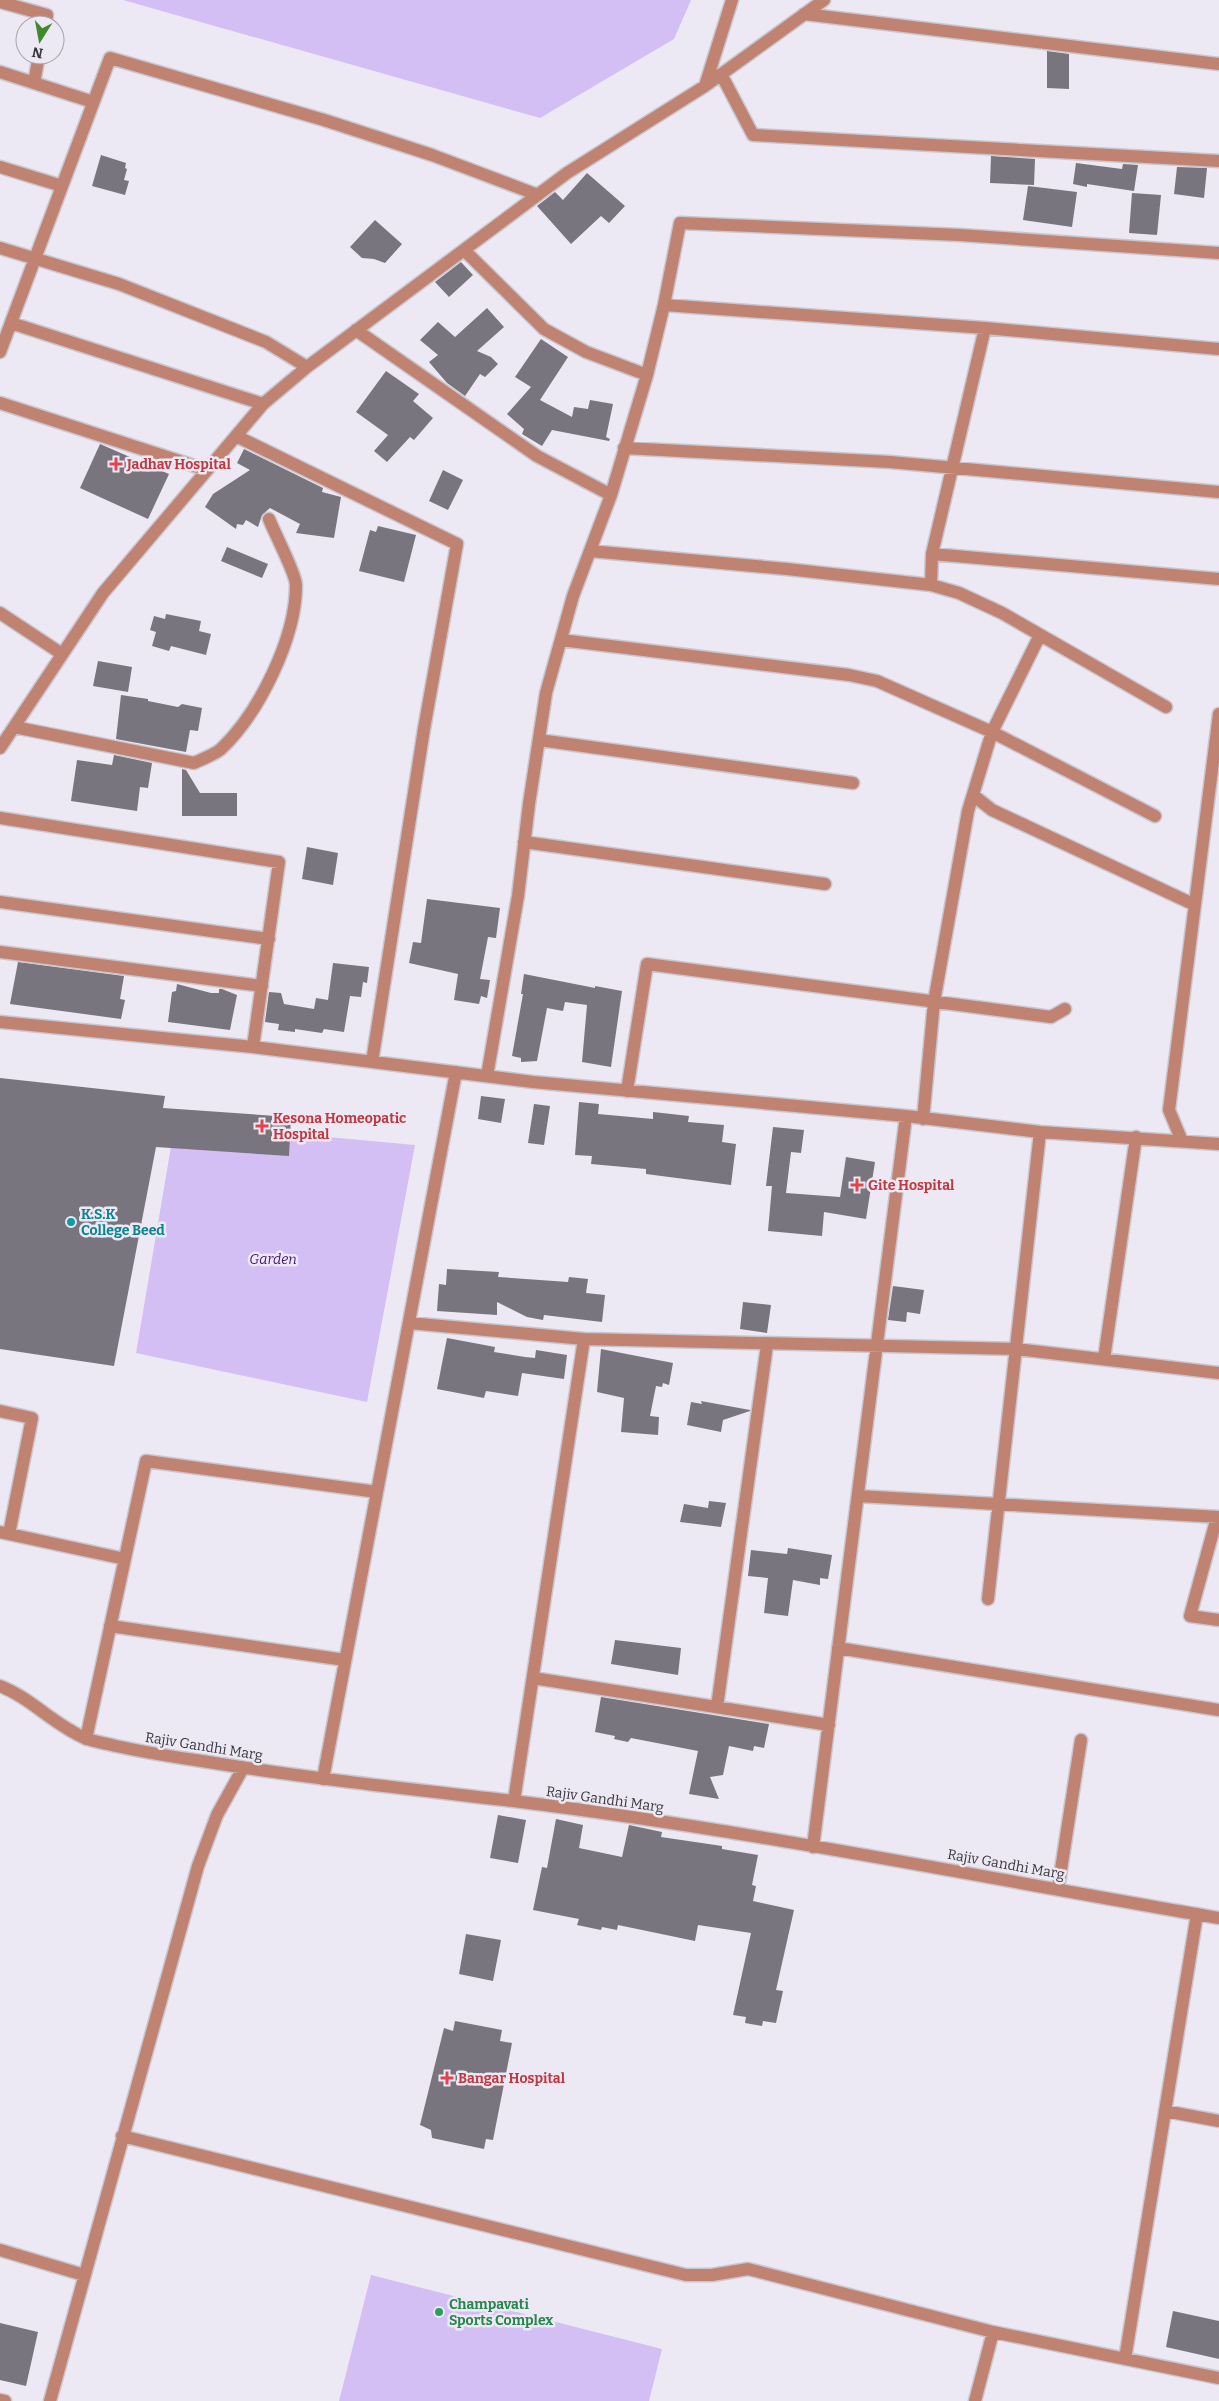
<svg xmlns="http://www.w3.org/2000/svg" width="1219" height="2401" viewBox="0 0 1219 2401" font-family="Bitter,serif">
<rect width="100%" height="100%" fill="#ede9f4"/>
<path fill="#d3bff4" d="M123 0H691L674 39 540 118Z
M175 1123 415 1145 367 1402 136 1353Z
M371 2275 662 2349 649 2401H339Z"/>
<path fill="#78757e" d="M1047 51 1069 54V89L1047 88Z
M101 155 126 163 125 168 127 169 124 180 129 181 125 195 92 186Z
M991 156 1035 159 1034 185 990 183Z
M1076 163 1122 169 1123 164 1138 165 1134 191 1087 184V187L1073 184Z
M1177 167 1207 168 1204 198 1174 194Z
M587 173 625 206 609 223 601 216 571 244 537 206 555 192 563 200Z
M1028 186 1077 192 1072 227 1023 220Z
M1132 193 1161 195 1157 235 1129 233Z
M375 220 402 244 385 263 374 259 362 258 350 247Z
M461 262 473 275 449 297 435 282Z
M487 308 504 327 477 351 491 357 498 364 485 377 480 374 465 396 447 383 429 362 438 355 420 340 438 322 455 337Z
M541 339 568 357 540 400 572 417 574 407 588 409 590 400 613 404 606 437 610 439 609 441 552 430 542 446 522 434 524 429 507 414 531 387 515 377Z
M386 371 419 394 413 401 433 418 414 440 410 437 387 462 374 451 388 435 356 412Z
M100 444 169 474 148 519 80 488Z
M244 449 323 488 322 492 341 497 334 538 296 533 300 524 270 508 262 515 258 527 246 520 243 525 237 524 236 529 205 507 213 494 250 470 237 463Z
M443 470 463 480 448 510 429 501Z
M378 526 416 535 404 582 359 571 370 530 376 532Z
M227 547 268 564 262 578 221 561Z
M166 614 201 621 199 631 211 634 206 655 171 646 169 651 152 646 156 632 150 630 154 616 165 619Z
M98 661 132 667 128 692 93 686Z
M121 695 148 699V701L178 707 182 704 202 708 198 731 190 730 186 752 116 739Z
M114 755 152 763 148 788 140 787 137 811 71 801 77 760 112 765Z
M182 769 186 770 200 793H237V816H182Z
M307 847 338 853 333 885 302 879Z
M427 899 500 908 496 938 488 937 480 979 490 980 487 998 481 996 479 1004 454 1000 458 974 409 963 413 942 421 943Z
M18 962 124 976 120 999 125 1000 121 1019 10 1004Z
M333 963 369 967 367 983 363 982 361 997 350 996 344 1032 324 1029 322 1033 295 1029V1032L278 1030 279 1024 265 1022 269 992 281 993 284 1004 314 1009 316 998 328 1000Z
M524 974 595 988V986L622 991 611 1067 582 1062 587 1005 565 1002 563 1011 547 1008 537 1061 521 1062V1058L512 1056 523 994H521Z
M177 984 211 993H219V989H222L237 995 230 1030 168 1022 172 992 176 991Z
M0 1078 165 1096 163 1108 291 1117 289 1156 156 1147 114 1366 0 1349Z
M481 1096 505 1099 501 1123 478 1119Z
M579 1102 599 1104 598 1114 653 1119V1112L689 1116 688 1122 724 1125 722 1142 736 1144 731 1185 646 1174V1169L591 1164 592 1156 575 1155Z
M534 1104 550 1106 544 1145 528 1143Z
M773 1127 804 1130 801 1153 791 1152 786 1193 840 1197 846 1157 875 1162 866 1219 824 1212 822 1236 768 1231 772 1186H766Z
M447 1269 499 1272 498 1277 568 1282 569 1277 588 1279 586 1293 605 1295 602 1322 544 1315 543 1320 527 1317 497 1302V1315L437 1311 439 1284 446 1285Z
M893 1286 924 1290 920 1314 907 1312 906 1322 888 1320Z
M743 1302 771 1305 767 1333 740 1329Z
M447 1338 495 1347 494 1352 525 1357 535 1358 536 1350 567 1355 564 1379 522 1373 518 1396 486 1391 484 1398 437 1389Z
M601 1349 673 1363 669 1385 663 1383 662 1387 656 1386 650 1416 659 1417 658 1435 621 1432 624 1398 597 1392Z
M701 1401 750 1410V1411L723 1420 721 1432 687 1425 691 1402 702 1404Z
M709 1501 726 1503 721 1527 680 1522 684 1504 708 1508Z
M788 1548 832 1555 828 1579 820 1578V1585L793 1580 788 1616 764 1613 768 1578 748 1576 751 1550 787 1554Z
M615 1640 681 1648 678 1675 611 1664Z
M601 1697 769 1724 764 1748 754 1746 753 1751 729 1746 723 1775 710 1777 719 1799 689 1794 698 1751 631 1738 628 1742 614 1739 615 1736 595 1732Z
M498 1815 526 1820 518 1863 490 1858Z
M556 1819 583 1825 579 1848 622 1857 629 1825 662 1832 661 1837 722 1846V1849L758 1855 752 1885 756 1886 753 1901 794 1910 776 1990 783 1991 776 2023 763 2021 762 2026 745 2023 746 2017 733 2015 751 1933 698 1925 695 1941 618 1925 617 1930 602 1927 601 1930 577 1925 579 1919 533 1910 542 1867 547 1868Z
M466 1934 501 1940 493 1981 459 1974Z
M455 2021 502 2030 500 2041 512 2043 493 2140 486 2139 484 2149 432 2138 431 2130 420 2125 444 2028 453 2031Z
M1173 2311 1219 2321V2359L1166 2347Z
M0 2323 38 2332 26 2386 0 2380Z"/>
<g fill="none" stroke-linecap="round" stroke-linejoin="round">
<g stroke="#c9c6cf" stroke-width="15">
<path id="minor" d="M0 2 47 15 45 25
M804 14 1219 64
M0 72 93 102
M721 74 753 135 1219 161
M34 83 39 55
M705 86 732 0
M0 167 62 186
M0 248 119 284 266 342 307 367
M464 250 544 329 586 352 647 375
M664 305 985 328 1219 349
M11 323 263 404
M356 330 537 456 611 495
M0 352 110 58 324 120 432 155 538 195
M0 403 207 470
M236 436 457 544 424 729 372 1062
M624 448 890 462 1219 492
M590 551 787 569 931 585 959 593 1002 613 1166 707
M932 554 1219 579
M931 585 932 554 985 328
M0 613 62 654
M561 640 849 675 877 681 992 732 1155 816
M14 727 194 763C202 759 214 755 221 749 259 713 296 638 296 585 296 574 274 532 269 519
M539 740 853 783
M0 748 103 593 263 404 307 367 567 173 705 86 824 0
M973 795 992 810 1195 905
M0 818 279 862 253 1047
M524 842 825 884
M0 902 269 939
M0 952 262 986
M0 1022 253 1047 533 1082 906 1116 1040 1132 1219 1144
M487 1076 518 896 529 804 546 693 573 596 611 495 647 375 664 305 680 223 960 235 1219 253
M627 1091 647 964 1051 1017 1065 1009
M923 1119 934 1002 968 811 992 732 1040 635
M1182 1141 1169 1110 1219 714
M409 1323 584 1339 1016 1349 1219 1373
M1104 1359 1136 1137
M0 1411 32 1418 9 1534
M858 1496 1219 1517
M1217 1517 1190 1616 1219 1620
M0 1532 125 1559
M988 1599 1040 1132
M110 1626 345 1660
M838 1648 1219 1710
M533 1678 829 1725
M0 1686C31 1698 54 1725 85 1738 94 1742 106 1743 116 1746 144 1752 173 1757 202 1761 305 1778 409 1789 513 1801 750 1830 984 1878 1219 1918
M717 1707 767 1345
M86 1739 146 1461 377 1492
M323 1779 456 1072
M514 1801 584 1339
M813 1847 906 1116
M1058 1889 1081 1740
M1165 2111 1219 2121
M122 2136 686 2275H712L748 2269 993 2332 1219 2378
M0 2250 84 2275
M1125 2359 1197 1914
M0 2400 5 2401
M50 2401 198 1866 217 1815 243 1768
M975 2401 993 2332"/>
</g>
<use href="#minor" stroke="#c08371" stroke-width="12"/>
</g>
<g fill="#e0444e" stroke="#ede9f4" stroke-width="2">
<path d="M113.5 456.5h5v5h5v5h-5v5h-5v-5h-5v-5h5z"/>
<path d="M259.5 1118.5h5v5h5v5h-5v5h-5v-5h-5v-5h5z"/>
<path d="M854.5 1177.5h5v5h5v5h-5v5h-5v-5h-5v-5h5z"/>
<path d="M444.5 2070.5h5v5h5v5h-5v5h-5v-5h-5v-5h5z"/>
</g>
<circle fill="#0f9aa8" stroke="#ede9f4" stroke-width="2" cx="71" cy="1222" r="5"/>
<circle fill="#2e9e5b" stroke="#ede9f4" stroke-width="2" cx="439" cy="2312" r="5"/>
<g text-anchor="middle" stroke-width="5" stroke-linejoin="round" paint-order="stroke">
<g font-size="14" font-weight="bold" fill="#be3a42" stroke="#ede9f4" text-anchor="start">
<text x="127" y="469">Jadhav Hospital</text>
<text x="273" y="1123">Kesona Homeopatic<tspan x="273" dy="16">Hospital</tspan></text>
<text x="868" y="1190">Gite Hospital</text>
<text x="458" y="2083">Bangar Hospital</text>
</g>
<g font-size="14" font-weight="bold" fill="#0d838f" stroke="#ede9f4" text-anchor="start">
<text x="81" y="1219">K.S.K<tspan x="81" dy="16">College Beed</tspan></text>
</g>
<g font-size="14" font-style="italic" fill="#461474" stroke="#ede9f4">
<text x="273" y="1264">Garden</text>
</g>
<g font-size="14" fill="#39383c" stroke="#ede9f4">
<text transform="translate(204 1746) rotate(9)" y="5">Rajiv Gandhi Marg</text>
<text transform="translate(605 1799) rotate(8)" y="5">Rajiv Gandhi Marg</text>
<text transform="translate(1006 1864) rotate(10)" y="5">Rajiv Gandhi Marg</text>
</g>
<g font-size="14" font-weight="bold" fill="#27864d" stroke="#ede9f4" text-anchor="start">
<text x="449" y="2309">Champavati<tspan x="449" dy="16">Sports Complex</tspan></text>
</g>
</g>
<g transform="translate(40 40) rotate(191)"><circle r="24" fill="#ede9f4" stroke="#a5a2aa"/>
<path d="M0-4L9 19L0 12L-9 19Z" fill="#42882d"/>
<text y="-8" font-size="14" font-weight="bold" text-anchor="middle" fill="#39383c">N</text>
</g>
</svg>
